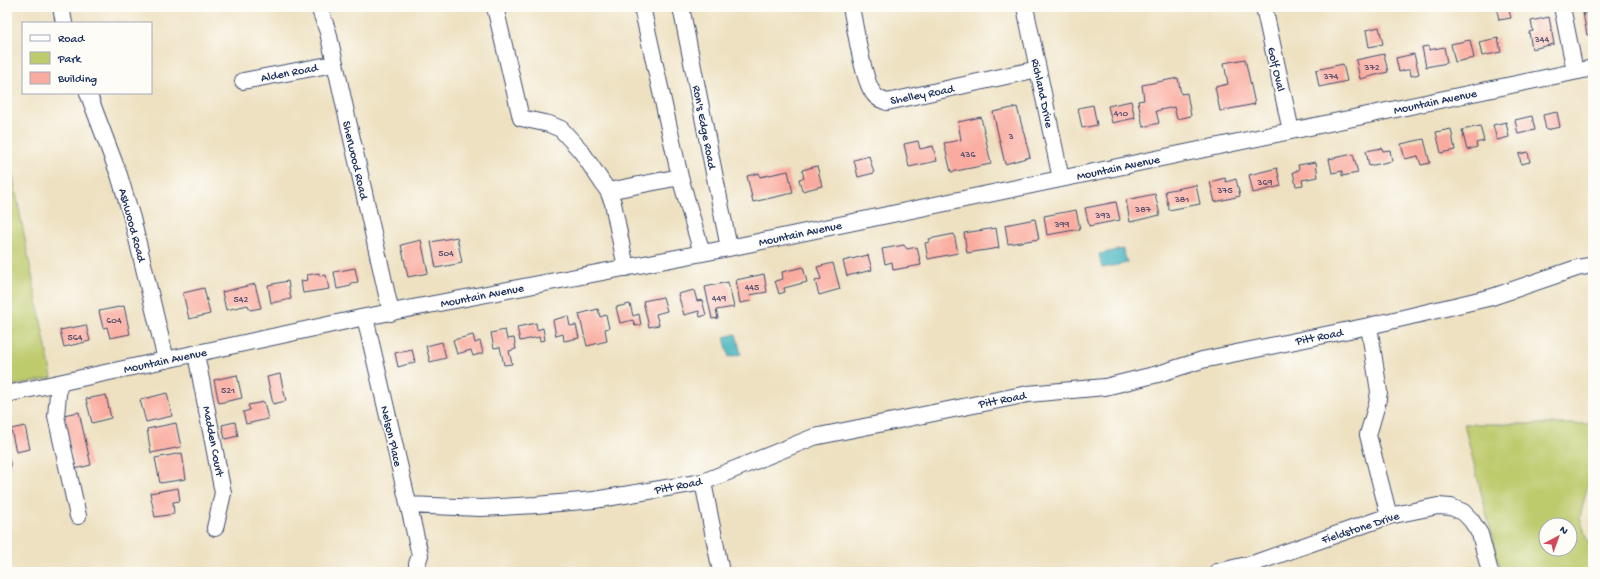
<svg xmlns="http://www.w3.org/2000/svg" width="1600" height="579" viewBox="0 0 1600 579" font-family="'Gochi Hand',sans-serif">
<rect width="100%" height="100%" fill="#fdfcf7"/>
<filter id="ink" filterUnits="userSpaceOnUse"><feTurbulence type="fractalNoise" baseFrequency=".025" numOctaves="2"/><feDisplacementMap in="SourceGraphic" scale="8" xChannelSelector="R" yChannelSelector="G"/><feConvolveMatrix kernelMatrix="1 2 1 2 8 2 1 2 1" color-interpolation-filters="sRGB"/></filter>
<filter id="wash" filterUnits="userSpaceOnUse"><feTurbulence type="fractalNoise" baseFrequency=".012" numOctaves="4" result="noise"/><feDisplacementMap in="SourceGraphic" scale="16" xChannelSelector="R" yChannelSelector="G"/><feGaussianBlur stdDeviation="0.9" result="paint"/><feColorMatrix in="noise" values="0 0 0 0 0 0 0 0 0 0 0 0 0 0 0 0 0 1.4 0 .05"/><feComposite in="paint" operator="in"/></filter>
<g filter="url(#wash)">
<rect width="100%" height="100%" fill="#eee1c1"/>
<path fill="#bdcb6d" stroke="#6c7d66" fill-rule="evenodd" d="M7 147 52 378 7 387Z
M1464 424H1593V462L1580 518 1588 543 1593 544V572H1501ZM1546 525H1570V549H1546Z"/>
<path fill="#48b8c0" stroke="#32748f" d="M1123 249 1127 263 1102 268 1099 254Z
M736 334 741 354 729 357 724 337Z"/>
<g id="blocks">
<path fill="#faab9f" d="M1508 7 1511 18 1499 20 1497 10Z
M1593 12V34L1587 35 1583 13Z
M1549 17 1554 44 1532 49 1529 32 1533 31 1531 21Z
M1379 27 1383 44 1369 47 1366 30Z
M1498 38 1501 52 1482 56 1479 42Z
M1470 40 1474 58 1455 62 1451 44Z
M1429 46V50L1444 47 1447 63 1426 67 1422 47Z
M1384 54 1388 72 1360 79 1356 60Z
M1414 54 1419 74 1411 76 1410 69 1399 72 1396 58Z
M1245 59 1255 104 1220 111 1215 87 1228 84 1224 63Z
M1343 64 1347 81 1319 87 1316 70Z
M1178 78 1181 94 1187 93 1191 116 1177 119 1174 107 1156 111 1159 123 1143 127 1138 101 1144 100 1142 85Z
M1131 101 1135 118 1112 123 1108 106Z
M1093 105 1097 125 1082 128 1078 108Z
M1017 107 1030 157 1005 164 993 112Z
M1557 112 1560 127 1546 130 1543 115Z
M1532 116 1535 130 1518 134 1515 120Z
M981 117 991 164 951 172 944 143 961 140 958 122Z
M1506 122 1509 137 1497 140 1493 125Z
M1480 126 1484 141 1476 143 1477 147 1467 150 1462 130Z
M1451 129 1455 150 1441 153 1436 132Z
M1424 139 1430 163 1421 165 1418 156 1405 159 1401 144Z
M918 141 920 149 933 146 937 161 909 167 904 144Z
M1382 148 1383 151 1390 150 1392 161 1369 166 1366 151Z
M1528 152 1530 162 1521 164 1519 154Z
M1353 154 1358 173 1342 176V171L1332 173 1329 159Z
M869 156 874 173 858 177 854 160Z
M1316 162 1318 177 1302 180 1303 185 1296 186 1293 172 1299 170 1298 165Z
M817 166 822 186 802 191 799 179 804 178 802 170Z
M1277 168 1281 186 1253 193 1249 175Z
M788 171 793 193 753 202 747 176 759 173 760 177Z
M1225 178 1226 182 1236 179 1240 196 1215 202 1210 182Z
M1196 185 1200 204 1169 210 1165 191Z
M1155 194 1160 215 1130 222 1126 200Z
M1116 202 1120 220 1089 226 1085 208Z
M1076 210 1080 229 1047 235 1044 216Z
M1035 219 1039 239 1008 244 1005 225Z
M996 228 999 248 967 253 964 233Z
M954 234 958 253 928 259 925 243 930 242 929 239Z
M457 237 462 263 436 268 431 242Z
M421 240 428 273 408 277 401 245Z
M904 245 907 249 917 247 921 265 893 270 892 262 885 264 882 249Z
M868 255 872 270 847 276 843 261Z
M833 263 840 289 819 295 815 281 821 279 817 267Z
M803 267 807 282 784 288 785 292 779 294 775 281 783 279 782 272Z
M355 268 358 282 351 283V286L337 289 334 272Z
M319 273V276L326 275 329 289 303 293 301 281 308 280 307 275Z
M764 274 767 292 750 295 751 301 740 303 736 280Z
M288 281 291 299 271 303 268 285Z
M728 282 734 307 716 310 718 318 712 319 705 287Z
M255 284 261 308 250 310 248 305 226 310 222 292Z
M204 288 210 314 189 319 183 293Z
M694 290 697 301 702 300 706 315 700 317 699 311 684 315 678 294Z
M663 297 667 311 656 314 659 325 649 327 643 301Z
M630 304 633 316 639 314 641 325 635 326 633 320 620 323 616 307Z
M124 306 130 334 110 338 107 327 103 328 99 311Z
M598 309 600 317 606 315 609 328 605 329 607 341 587 346 579 314Z
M568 316 570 326 576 325 579 338 564 341 563 334 556 336 553 320Z
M536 323 537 330 543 328 545 340 540 341 539 337 520 341 517 327Z
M86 325 90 341 64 347 60 330Z
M505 330 507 339 514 338 516 349 509 351 512 364 504 365 500 347 494 348 491 333Z
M473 335 475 343 480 341 483 353 473 356 471 350 457 354 453 340Z
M442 342 446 358 430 362 426 346Z
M412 349 415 362 398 367 395 353Z
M280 374 286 401 273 404 267 377Z
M237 375 242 398 219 403 214 380Z
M167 393 172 416 146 422 140 400Z
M106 395 111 418 92 423 86 399Z
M264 402 268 419 246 424 243 412 250 410 248 405Z
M79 412 91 465 75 469 63 415Z
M235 422 238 436 225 439 222 425Z
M176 423 181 447 151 453 147 429Z
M25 426 30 449 16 452 11 429Z
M7 451 11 467H7Z
M182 453 186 479 160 483 155 458Z
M178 488 180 501 173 502 174 514 155 517 150 493Z"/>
</g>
</g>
<g filter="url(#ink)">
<use href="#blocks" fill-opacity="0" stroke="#3b4a6d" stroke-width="1"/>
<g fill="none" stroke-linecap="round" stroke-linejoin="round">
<g stroke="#3b4a6d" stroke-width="18">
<path id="minor" d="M61 7 64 23
M319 7 328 32 391 313
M495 7 521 118 549 124 561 129 581 151 608 191 613 203 626 268
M642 7 680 177 702 253
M681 7 729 248
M851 7C855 25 863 82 874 94 877 99 882 100 887 102L1038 69
M1025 7 1061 179
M1264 7 1291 131
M1562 7 1575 71
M243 81 334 64
M88 93 119 175 132 218 166 360
M608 191 680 177
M365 317 420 555 417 564V572
M1369 326 1379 392 1377 404 1368 435 1389 516
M196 354 223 493 215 528
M59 383 56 416 78 516
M7 394 365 317 729 248 1593 68
M703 482 721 572
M408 505 481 508 536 505 594 500 703 482 814 437 1028 394 1105 387 1158 374 1202 360 1369 326 1492 297 1577 268 1593 265
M1217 572 1255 563 1389 516 1438 506 1451 507 1463 512 1471 520 1480 534 1490 572"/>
</g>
<use href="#minor" stroke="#fff" stroke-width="16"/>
</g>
</g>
<g text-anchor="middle" stroke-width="3.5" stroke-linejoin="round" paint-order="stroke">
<g font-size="10" fill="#534e6e">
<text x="1542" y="42">344</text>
<text x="1372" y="70">372</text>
<text x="1331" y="79">374</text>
<text x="1121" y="116">410</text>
<text x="1011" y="139">3</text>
<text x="968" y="157">436</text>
<text x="1265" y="185">369</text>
<text x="1225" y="193">375</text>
<text x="1182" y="202">381</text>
<text x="1143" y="212">387</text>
<text x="1103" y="218">393</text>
<text x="1062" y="227">399</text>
<text x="446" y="256">504</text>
<text x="752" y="290">445</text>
<text x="719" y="301">449</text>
<text x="241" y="302">542</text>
<text x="114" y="323">604</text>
<text x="75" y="340">564</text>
<text x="228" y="393">521</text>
</g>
<g font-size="12" fill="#1b2f5e" stroke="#fdfcf7">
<text transform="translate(1277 69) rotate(77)" y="4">Golf Oval</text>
<text transform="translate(289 72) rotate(-11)" y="4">Alden Road</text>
<text transform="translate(1043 93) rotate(78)" y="4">Richland Drive</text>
<text transform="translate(922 94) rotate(-11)" y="4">Shelley Road</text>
<text transform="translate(1435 101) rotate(-12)" y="4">Mountain Avenue</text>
<text transform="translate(705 127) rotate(79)" y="4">Ron's Edge Road</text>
<text transform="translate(356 160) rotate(77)" y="4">Sherwood Road</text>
<text transform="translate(1118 167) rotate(-12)" y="4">Mountain Avenue</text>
<text transform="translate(133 225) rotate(75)" y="4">Ashwood Road</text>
<text transform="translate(800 233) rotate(-12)" y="4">Mountain Avenue</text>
<text transform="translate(482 295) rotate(-11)" y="4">Mountain Avenue</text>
<text transform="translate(1319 336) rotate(-11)" y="4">Pitt Road</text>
<text transform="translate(165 360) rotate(-12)" y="4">Mountain Avenue</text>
<text transform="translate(1002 399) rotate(-11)" y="4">Pitt Road</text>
<text transform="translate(392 436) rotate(77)" y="4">Nelson Place</text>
<text transform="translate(214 441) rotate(79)" y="4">Madden Court</text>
<text transform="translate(678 485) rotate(-11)" y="4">Pitt Road</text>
<text transform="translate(1360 527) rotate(-18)" y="4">Fieldstone Drive</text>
</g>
</g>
<rect width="1600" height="579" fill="none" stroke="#fdfcf7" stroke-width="24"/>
<rect x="22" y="22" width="130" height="72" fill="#fdfcf7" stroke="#a3aaba"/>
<rect x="30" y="35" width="20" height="6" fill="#ffffff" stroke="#a3aaba"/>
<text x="58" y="42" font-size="12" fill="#1b2f5e">Road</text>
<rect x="30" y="52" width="20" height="12" fill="#bdcb6d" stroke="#a3aaba"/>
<text x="58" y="62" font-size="12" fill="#1b2f5e">Park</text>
<rect x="30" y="72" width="20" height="12" fill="#faab9f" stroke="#a3aaba"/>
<text x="58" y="82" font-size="12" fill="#1b2f5e">Building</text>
<g transform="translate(1558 537) rotate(41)"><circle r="19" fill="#fdfcf7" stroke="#a3aaba"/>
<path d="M0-3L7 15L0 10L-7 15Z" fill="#d1495b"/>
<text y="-6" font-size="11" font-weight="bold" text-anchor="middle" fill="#1b2f5e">N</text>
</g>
</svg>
